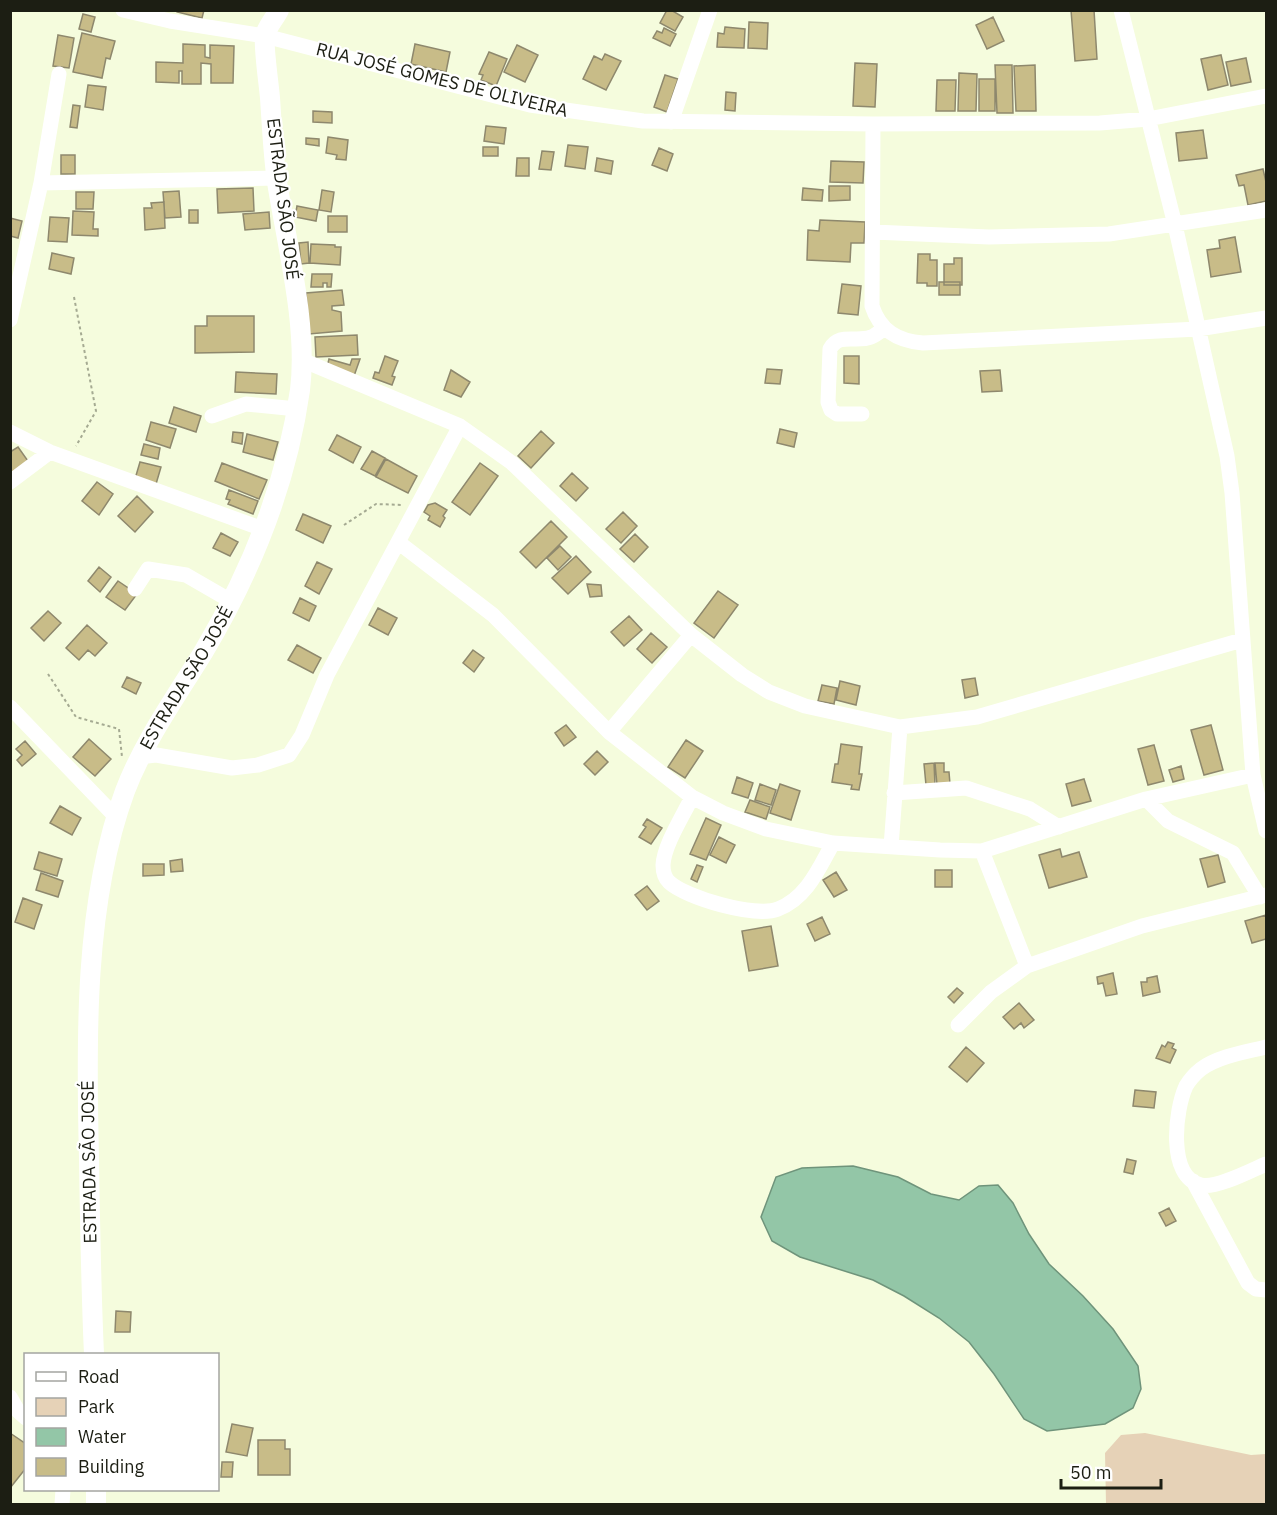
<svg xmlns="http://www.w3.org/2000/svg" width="1277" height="1515" viewBox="0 0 1277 1515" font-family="'IBM Plex Sans',sans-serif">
<rect width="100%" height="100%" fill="#f5fcdd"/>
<path fill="#e6d2b7" d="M1145 1433 1251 1455 1266 1454V1504H1106L1105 1453 1121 1435Z"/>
<path fill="#93c6a7" stroke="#6f947b" stroke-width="1.5" d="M853 1166 898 1177 931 1194 959 1200 979 1186 998 1185 1013 1203 1029 1234 1049 1264 1083 1296 1113 1329 1138 1366 1141 1389 1133 1408 1105 1424 1047 1431 1024 1419 994 1374 969 1342 939 1318 904 1296 873 1280 800 1257 772 1241 761 1217 776 1177 802 1168Z"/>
<path fill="#c8bc88" stroke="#8e886d" stroke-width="1.5" d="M177 10H204L202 18 177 12Z
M667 10H671L683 17 675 31 660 23Z
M1071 10H1094L1097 59 1075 61Z
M83 14 95 17 91 32 79 29Z
M993 17 1004 41 987 49 976 25Z
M749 22 768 23 767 49 748 48Z
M725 27 745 29 744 48 717 47 718 33 724 34Z
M664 28 676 34 670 46 653 38 657 31 662 33Z
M82 33 115 41 110 59 106 58 102 78 73 72Z
M58 35 74 38 69 68 53 66Z
M183 44 205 45V57L210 58V45L234 46 233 83H211V64L201 63V84H182V71H179V83L156 82V62L183 63Z
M415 44 450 52 446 72 411 64Z
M517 45 538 55 525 82 504 72Z
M489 52 507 59 496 86 481 80 483 75 479 74Z
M605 54 621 61 606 90 583 79 594 56 602 60Z
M1221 55 1228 85 1208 90 1201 59Z
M1246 58 1251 82 1231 86 1226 62Z
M855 63 877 64 875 107 853 106Z
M995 65H1012L1013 113H997Z
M1035 65 1036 111H1016L1014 66Z
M959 73 977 74 976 111H958Z
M665 75 678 79 667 112 654 107Z
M979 79H995V111H979Z
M937 80H956L955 111H936Z
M88 85 106 87 103 110 85 107Z
M726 92 736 93 735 111 725 110Z
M73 105 80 106 77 128 70 127Z
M313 111 332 112V123L313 122Z
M486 126 506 128 504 144 484 141Z
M1203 130 1207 158 1179 161 1176 133Z
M328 137 348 140 346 160 336 159 337 155 326 153Z
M306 138 319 139V146L306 144Z
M568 145 588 147 585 169 565 166Z
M483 147H498V156H483Z
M659 148 673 154 667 171 652 165Z
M542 151 554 152 551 170 539 169Z
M61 155H75V174H61Z
M517 158H529V176H516Z
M597 158 613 161 611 174 595 171Z
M831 161 864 162 863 183 830 182Z
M1263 169 1266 182V201L1248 205 1244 185 1239 186 1236 175Z
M829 186H850V200L829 201Z
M253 188 254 211 218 213 217 189Z
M803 188 823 190 822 201 802 200Z
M322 190 334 192 331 212 319 210Z
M179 191 181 217 165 218 163 192Z
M76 192H94L93 209H76Z
M164 202 165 228 145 230 144 208H152L151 203Z
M297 206 318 210 316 221 295 217Z
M189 210H198V223H189Z
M73 211 94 212 93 229H98V236L72 235Z
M269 212 270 228 245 230 243 214Z
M328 216H347V232H328Z
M50 217 69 218 67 242 48 241Z
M10 218 22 221 18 238 10 236Z
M820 220 865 222 864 243H851L850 262 807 260 808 230 819 231Z
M1235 237 1241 272 1211 277 1207 250 1220 248 1219 240Z
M308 242 309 263 301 264 299 243Z
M311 244 335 245V247H341L340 265 310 263Z
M52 253 74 258 71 274 49 269Z
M918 254H930V260H937V286H927V283H917Z
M954 258H962V285H944V264H954Z
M312 274H332L331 287H327V283H323V287H311Z
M939 282H960V295H939Z
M842 284 861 286 858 315 838 313Z
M342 290 344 305 332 306V310L341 312 342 331 309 334 306 293Z
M207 316H254V352L195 353V326H207Z
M357 335 358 355 316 357 315 337Z
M385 356 398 361 392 376 395 377 392 385 373 378 375 372 379 373Z
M844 356H859V384L844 383Z
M329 359 350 365 352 359H360L354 376 327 367Z
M767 369 782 370 780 384 765 383Z
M451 370 470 382 461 397 444 390Z
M1000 370 1002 391 982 392 980 371Z
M236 372 277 374 276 394 235 392Z
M174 407 201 416 196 432 169 423Z
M151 422 176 429 170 448 146 440Z
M780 429 797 433 794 447 777 443Z
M541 431 554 443 531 468 518 456Z
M233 432 243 433 242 444 232 442Z
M247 434 278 442 273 460 243 452Z
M337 435 361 447 353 463 329 450Z
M144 444 160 448 158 459 141 455Z
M18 447 28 461 12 473 10 470V452Z
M372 451 385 458 375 476 361 469Z
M386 459 417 476 408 493 376 477Z
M140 462 161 467 156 484 135 479Z
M222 463 267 480 259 499 215 481Z
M480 463 498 476 470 515 452 502Z
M572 473 588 488 576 501 560 486Z
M97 482 113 494 99 515 82 501Z
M229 490 258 501 253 514 228 504 230 500 226 499Z
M137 496 153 512 135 532 118 516Z
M435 503 447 510 443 516 445 518 440 527 428 520 430 516 424 512 428 505Z
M623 512 637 526 621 543 606 529Z
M303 514 331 526 323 543 296 530Z
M551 521 567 537 536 568 520 552Z
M221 533 238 542 230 556 213 548Z
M635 534 648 547 634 562 620 549Z
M560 546 571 557 558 570 547 558Z
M576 556 591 572 568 594 552 578Z
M317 562 332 569 319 594 305 586Z
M99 567 111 577 100 592 88 581Z
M118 581 137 594 125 610 106 597Z
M587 584 601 585 602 596 590 597Z
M718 591 738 605 714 638 694 623Z
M300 598 316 606 309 621 293 613Z
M378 608 397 618 388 635 369 625Z
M48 611 61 623 44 641 31 628Z
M629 616 642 630 624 646 611 632Z
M87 625 107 643 95 656 88 650 79 660 66 648Z
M651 633 667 647 652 663 637 649Z
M297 645 321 658 313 673 288 660Z
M473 650 484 658 474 672 463 663Z
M127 677 141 683 136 694 122 687Z
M975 678 978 695 965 698 962 680Z
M840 681 860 686 856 705 836 700Z
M822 685 837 688 834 704 818 701Z
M566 725 576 737 564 746 555 733Z
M1211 725 1223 770 1204 775 1191 730Z
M89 739 111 759 95 776 73 757Z
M686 740 703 751 685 778 668 767Z
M25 741 36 754 22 766 17 760 22 755 16 749Z
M841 744 862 747 859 774H862L859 790 851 789 852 785 832 782 835 764H838Z
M1154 745 1164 781 1148 785 1138 749Z
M597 751 608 762 595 775 584 764Z
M934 763 935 785H926L924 764Z
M935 763H944V772H949L950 784 937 785Z
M1181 766 1184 779 1173 782 1169 770Z
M737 777 753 783 748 798 732 793Z
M1084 779 1091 801 1072 806 1066 784Z
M760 784 776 790 771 805 755 800Z
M780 784 800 791 791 820 770 813Z
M750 800 770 807 766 819 745 812Z
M60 806 81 818 72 835 50 823Z
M706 818 721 825 706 860 690 854Z
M647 819 662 828 651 844 639 837 646 827 643 825Z
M719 837 735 845 726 863 710 855Z
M1060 849 1062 857 1079 852 1087 877 1049 888 1039 855Z
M39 852 62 859 57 876 34 869Z
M1218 855 1225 882 1208 887 1200 859Z
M182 859 183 871 171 872 170 861Z
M143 864H164V875L143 876Z
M697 865 703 867 697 882 691 879Z
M935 870H952V887H935Z
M836 872 847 890 834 897 823 880Z
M41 873 63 881 58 897 36 890Z
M647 886 659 901 647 910 635 895Z
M23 898 42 905 34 929 15 922Z
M1266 915V939L1252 943 1245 921Z
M822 917 830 934 815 941 807 924Z
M771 926 778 966 749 971 742 931Z
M1113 973 1117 994 1106 996 1103 983 1098 984 1097 977Z
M1157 976 1160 992 1143 996 1141 982H1147V978Z
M957 988 963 993 954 1003 948 997Z
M1019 1003 1034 1020 1024 1028 1021 1023 1014 1029 1003 1017Z
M1168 1042 1174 1044 1172 1048 1176 1050 1170 1063 1156 1058 1162 1045 1165 1047Z
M966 1047 984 1063 967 1082 949 1067Z
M1135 1090 1156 1092 1154 1108 1133 1106Z
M1127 1159 1136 1161 1133 1174 1124 1172Z
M1169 1208 1176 1221 1166 1226 1159 1213Z
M116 1311 131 1312 130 1332H115Z
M232 1424 253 1428 247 1456 226 1452Z
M10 1433 26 1444V1468L10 1488Z
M258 1440H285V1449H290V1475H258Z
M222 1462H233L232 1477H221Z"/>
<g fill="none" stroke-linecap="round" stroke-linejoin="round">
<path stroke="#a5aa92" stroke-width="2" stroke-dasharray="3 3" stroke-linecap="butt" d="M74 297 96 411 76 446
M344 525 376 504 402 505
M48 674 76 717 119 729 122 757"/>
<path stroke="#fff" stroke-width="15" d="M123 10 170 21 265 36 530 105 643 121 873 124 1100 123 1148 119 1266 96
M1121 10 1175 225 1227 456 1232 493 1253 775 1266 831
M671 122 710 10
M873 124 872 306C880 331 898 341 923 343L1198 329 1266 318
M41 183 276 178
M873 232 989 237 1109 234 1266 210
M10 320 41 183 59 74
M302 360 460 426 512 463 691 635 742 675 769 692 805 706 900 727 977 717 1242 640
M862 414H837L831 410 828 402 830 349C839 332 856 343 871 337 875 336 880 331 884 329
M212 416 246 404 297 409
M10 432 50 452 263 529
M10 482 50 452
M398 542 493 615 609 732 692 797 723 813 766 829 833 843 940 850 982 851 1146 799 1253 775
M135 589 148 569 186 575 231 601
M10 707 116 817
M609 732 691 635
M139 757 156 755 232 768 258 765 289 755 302 735 327 675 460 426
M894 793 966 788 1030 809 1059 827
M692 797C683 816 664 845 663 865 663 871 665 878 669 882 686 898 756 918 778 909 807 898 819 868 833 843
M1146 799 1168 821 1233 853 1260 897
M891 847 900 727
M982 851 1027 966
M958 1025 991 992 1027 966 1142 926 1266 895
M1266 1047C1246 1052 1219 1056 1201 1069 1196 1073 1189 1081 1186 1086 1175 1110 1167 1177 1201 1185 1216 1189 1252 1170 1266 1164
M1193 1181 1248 1283 1256 1289 1266 1290
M10 1397 18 1411 26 1418
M62 1504 63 1490"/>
<g stroke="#fff" stroke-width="20">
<path id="s1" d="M94 1354C91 1289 90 1224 89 1158 86 1041 84 902 125 791 144 741 176 697 204 651 251 572 287 482 300 390 308 326 287 246 277 182 273 154 272 126 270 98 269 85 263 45 265 35 267 27 275 18 279 10"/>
<path d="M96 1504V1490"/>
</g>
</g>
<g text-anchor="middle" stroke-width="4.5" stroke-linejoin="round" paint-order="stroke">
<g font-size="18" fill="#1c1e13" stroke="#fff">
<text transform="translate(442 80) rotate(14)" y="6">RUA JOSÉ GOMES DE OLIVEIRA</text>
<text transform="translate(283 199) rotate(83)" y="6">ESTRADA SÃO JOSÉ</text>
<text dy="6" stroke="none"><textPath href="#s1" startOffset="696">ESTRADA SÃO JOSÉ</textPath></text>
<text transform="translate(89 1162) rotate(-91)" y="6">ESTRADA SÃO JOSÉ</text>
</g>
</g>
<rect width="1277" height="1515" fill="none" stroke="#1c1e13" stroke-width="24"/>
<rect x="24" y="1353" width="195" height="138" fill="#ffffff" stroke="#a4a5a1" stroke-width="1.5"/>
<rect x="36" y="1372" width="30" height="9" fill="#ffffff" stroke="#a4a5a1" stroke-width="1.5"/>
<text x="78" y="1383" font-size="18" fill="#1c1e13">Road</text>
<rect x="36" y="1398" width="30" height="18" fill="#e6d2b7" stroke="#a4a5a1" stroke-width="1.5"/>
<text x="78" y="1413" font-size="18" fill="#1c1e13">Park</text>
<rect x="36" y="1428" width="30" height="18" fill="#93c6a7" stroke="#a4a5a1" stroke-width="1.5"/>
<text x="78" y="1443" font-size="18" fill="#1c1e13">Water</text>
<rect x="36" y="1458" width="30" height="18" fill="#c8bc88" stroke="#a4a5a1" stroke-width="1.5"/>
<text x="78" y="1473" font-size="18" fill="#1c1e13">Building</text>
<path d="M1061 1479v9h100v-9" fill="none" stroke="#1c1e13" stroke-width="3"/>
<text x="1070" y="1479" font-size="18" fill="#1c1e13" stroke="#ffffff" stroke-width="4.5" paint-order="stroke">50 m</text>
</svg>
